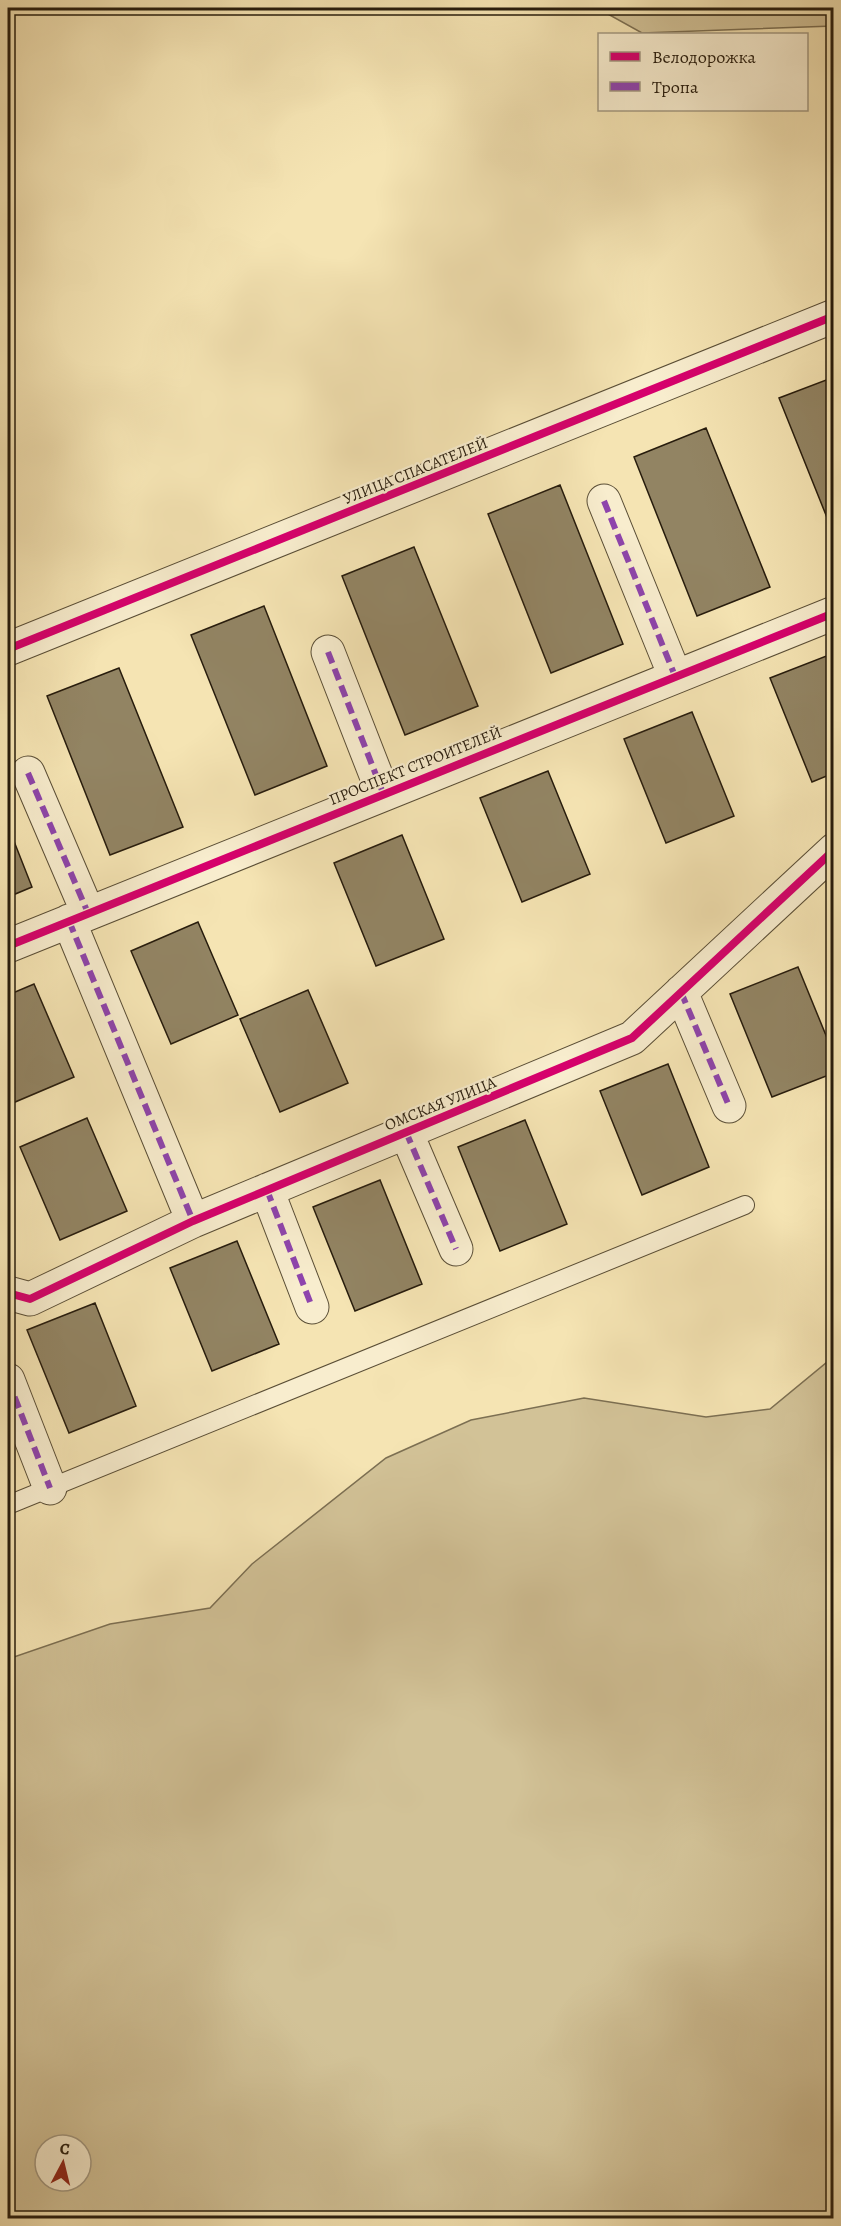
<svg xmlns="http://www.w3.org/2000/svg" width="841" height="2226" viewBox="0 0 841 2226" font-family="Alegreya,serif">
<rect width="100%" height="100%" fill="#f5e4b3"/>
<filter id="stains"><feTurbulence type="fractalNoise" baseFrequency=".00333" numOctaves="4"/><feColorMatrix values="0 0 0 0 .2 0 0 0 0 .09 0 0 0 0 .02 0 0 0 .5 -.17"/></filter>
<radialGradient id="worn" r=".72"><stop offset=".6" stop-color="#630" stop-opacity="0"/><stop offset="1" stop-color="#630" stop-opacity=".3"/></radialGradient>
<path fill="#d2c297" stroke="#7c6f52" stroke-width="1.5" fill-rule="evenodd" d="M597 8H833V26L642 33Z
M833 1339V2218H8V1659L110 1624 210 1608 252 1564 386 1458 471 1420 584 1398 706 1417 770 1409 827 1362ZM45 2145H81V2181H45Z"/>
<path fill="#928463" stroke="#271c0d" stroke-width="1.5" d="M834 377V535L779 398Z
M706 428 770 587 697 616 634 457Z
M560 485 623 644 551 673 488 514Z
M414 547 478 706 405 735 342 576Z
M264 606 327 766 255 795 191 635Z
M834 653V773L812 782 770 678Z
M119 668 183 827 110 855 47 696Z
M692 712 734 816 666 843 624 739Z
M548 771 590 874 522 902 480 798Z
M8 826 32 887 8 897Z
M402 835 444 939 376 966 334 863Z
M198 922 238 1015 171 1044 131 951Z
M798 967 834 1055V1073L772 1097 730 994Z
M34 984 74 1077 8 1105V995Z
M308 990 348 1083 280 1112 240 1019Z
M668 1064 709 1167 642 1195 600 1091Z
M87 1118 127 1211 60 1240 20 1147Z
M525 1120 567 1224 500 1251 458 1147Z
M380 1180 422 1284 355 1311 313 1207Z
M237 1241 279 1344 212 1371 170 1268Z
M95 1303 136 1406 69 1433 27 1330Z"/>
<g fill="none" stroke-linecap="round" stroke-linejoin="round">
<g stroke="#5a4e36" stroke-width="20">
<path id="service" d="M8 1505 745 1205"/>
</g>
<g stroke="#5a4e36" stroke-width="35">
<path id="minor" d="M604 501 675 676
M8 649 834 316
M328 652 383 793
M28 773 88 913
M69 921 193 1221
M8 946 834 613
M681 992 729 1106
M406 1132 456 1249
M267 1190 312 1307
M8 1293 30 1299 193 1221 632 1038 834 850
M8 1380 50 1488"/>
</g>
<use href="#service" stroke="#f8edce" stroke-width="18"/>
<use href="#minor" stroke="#f8edce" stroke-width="33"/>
<path stroke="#8e44ad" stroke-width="6" stroke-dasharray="12 6" stroke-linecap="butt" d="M604 501 675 676
M328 652 383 793
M28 773 88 913
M69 921 193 1221
M681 992 729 1106
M406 1132 456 1249
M267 1190 312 1307
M8 1380 50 1488"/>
<g stroke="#f8edce" stroke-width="11">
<path id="cycleway" d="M8 649 834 316
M8 946 834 613
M8 1293 30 1299 193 1221 632 1038 834 850"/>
</g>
<use href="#cycleway" stroke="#d6006c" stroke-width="8"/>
</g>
<g text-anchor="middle" stroke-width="4.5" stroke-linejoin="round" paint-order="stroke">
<g font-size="16" fill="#271c0d" stroke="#f8edce">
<text transform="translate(415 470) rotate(-22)" y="6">УЛИЦА СПАСАТЕЛЕЙ</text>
<text transform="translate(415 765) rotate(-22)" y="6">ПРОСПЕКТ СТРОИТЕЛЕЙ</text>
<text transform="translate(440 1103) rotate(-22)" y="6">ОМСКАЯ УЛИЦА</text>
</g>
</g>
<rect width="841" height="2226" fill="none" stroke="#f5e4b3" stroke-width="30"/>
<rect x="9" y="9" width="823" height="2208" fill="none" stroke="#271c0d" stroke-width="3"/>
<rect x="15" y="15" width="811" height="2196" fill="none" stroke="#271c0d" stroke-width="1.5"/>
<rect x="598" y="33" width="210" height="78" fill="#f8edce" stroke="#a49981" stroke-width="1.5"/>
<rect x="610" y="52" width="30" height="9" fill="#d6006c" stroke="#a49981" stroke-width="1.5"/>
<text x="652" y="63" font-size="18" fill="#271c0d">Велодорожка</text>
<rect x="610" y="82" width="30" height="9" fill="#8e44ad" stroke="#a49981" stroke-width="1.5"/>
<text x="652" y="93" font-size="18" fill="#271c0d">Тропа</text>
<g transform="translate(63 2163) rotate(7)"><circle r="28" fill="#f8edce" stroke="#a49981" stroke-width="1.5"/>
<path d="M0-4.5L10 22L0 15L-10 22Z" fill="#8f2418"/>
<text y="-9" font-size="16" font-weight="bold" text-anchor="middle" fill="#271c0d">С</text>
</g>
<rect width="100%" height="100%" filter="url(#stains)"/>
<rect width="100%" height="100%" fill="url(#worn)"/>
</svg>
